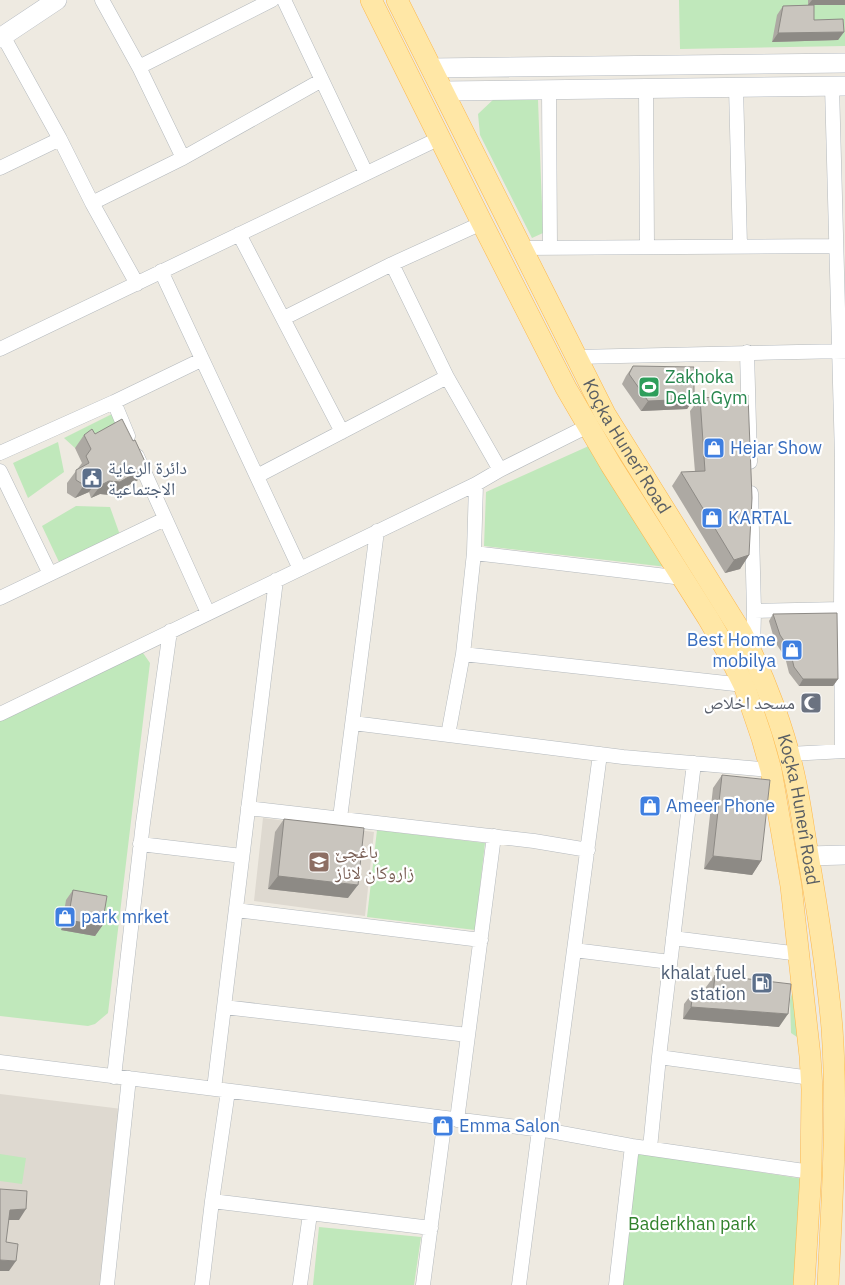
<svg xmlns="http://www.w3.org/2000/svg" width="845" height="1285" viewBox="0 0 845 1285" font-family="'IBM Plex Sans','Noto Naskh Arabic',sans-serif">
<rect width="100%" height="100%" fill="#eeeae1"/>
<path fill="#ded9d0" d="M263 818 374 832 365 916 254 901Z
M0 1094 122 1109 102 1285H0Z"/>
<path fill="#c0e8bb" d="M679 0H845V46L680 49Z
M496 97 538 100 543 233 532 238 480 135 478 114Z
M112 414 126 441 83 442 75 448 64 438Z
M58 442 64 472 28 498 13 463Z
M591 445 667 567 484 546 486 492Z
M76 506 110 507 120 535 59 562 42 526Z
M141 650 150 663 108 1013 95 1024 88 1026 0 1016V720L57 695Z
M377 830 485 843 475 930 367 917Z
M793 990 805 1039 797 1037 791 1033 790 1000Z
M637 1153 804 1179 797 1285H622Z
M0 1154 26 1158 22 1184 0 1181Z
M319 1227 421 1237 414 1285H313Z"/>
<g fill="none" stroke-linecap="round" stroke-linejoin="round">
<g stroke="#b4b9bd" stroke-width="15">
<path id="street" d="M102 0 139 67 183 158
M284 0 366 173
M3 36 60 139 92 203 137 284
M139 67 272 0
M832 86 842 457 841 609 842 751
M736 87 740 246
M646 88 647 247
M549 89 550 248
M0 168 60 139
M92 203 183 158 322 80
M239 234 342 432
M520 248 835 246
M392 264 447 377
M161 271 300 569
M284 318 392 264 482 223
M0 349 440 138
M747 352 750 462
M576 357 845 351
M114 402 128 436
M0 453 114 402 201 360
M137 456 208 613
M0 471 50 574
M257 476 447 377 500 470
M751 493 754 611 753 651
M474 553 683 578
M0 598 165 519
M754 611 841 609
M463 654 744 685
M0 714 476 484 500 470 588 426
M353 723 623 757 771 770
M448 735 463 654 474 553 476 484
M789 754 845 751
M248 808 534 841 588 850
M340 818 377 531
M140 844 242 856
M236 910 481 940
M673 938 800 954
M574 950 670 962
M224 1007 468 1035
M659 1057 811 1078
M0 1062 550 1131 632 1146 811 1172
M114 1077 143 823 170 631
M214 1089 276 580
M457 1120 494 836
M550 1131 600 754
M650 1148 659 1057 694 763
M212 1201 431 1228
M107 1285 129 1078
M202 1285 212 1201 228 1091
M300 1285 310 1214
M423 1285 445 1118
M519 1285 539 1130
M616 1285 632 1146"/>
</g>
<g stroke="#b5bac0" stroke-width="20">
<path id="secondary" d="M0 38 57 0
M431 68 845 63
M443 91 845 86
M808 856 845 855"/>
</g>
<g stroke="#feb84b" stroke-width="22">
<g id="primary">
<path d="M371 0 482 223 566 388 611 465 708 618 727 651 744 685 762 738 771 770 791 886 810 1056 812 1089 811 1172 804 1285"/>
<path id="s1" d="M397 0 605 414 741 632C765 677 786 734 796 784 801 808 804 832 808 855 818 913 827 970 832 1028 838 1114 832 1199 828 1285"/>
</g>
</g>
<use href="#street" stroke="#fff" stroke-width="14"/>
<use href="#secondary" stroke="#fff" stroke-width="19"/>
<use href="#primary" stroke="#ffe7a6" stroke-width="21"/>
</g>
<path fill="#ada9a3" d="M808 0H845V5H814V20L844 32 838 40 772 42 777 15 783 6 808 5Z
M633 366 694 399 687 409 641 411 622 384 626 376Z
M700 398 749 555 740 569 725 573 672 486 681 472H695L690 411Z
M95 434 138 480 110 495 100 494 91 498 89 492 75 498 67 493V483L82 463 75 448 84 435Z
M773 614 838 679 833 686H799L789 673 785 657 775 642 769 621Z
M722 775 761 861 752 875 704 869 713 788Z
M284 819 348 898 268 889 275 832Z
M73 890 102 926 95 936 61 930 66 900Z
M715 975 779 1027 683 1019 684 1004 693 992 706 993V987Z"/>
<path fill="#8d8a85" d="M812 0H845V5H808Z
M844 32 838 40 772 42 778 33Z
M694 399 687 409 641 411 648 401Z
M147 466 138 480 110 495 100 494 91 498 101 485Z
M98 479 89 492 75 498 84 485Z
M749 555 740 569 725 573 734 560Z
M803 679H838L833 686H799Z
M713 856 761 861 752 875 704 869Z
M278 876 358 885 348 898 268 889Z
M68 920 102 926 95 936 61 930Z
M691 1007 788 1014 779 1027 683 1019Z
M26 1209 19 1220H3L10 1210Z
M0 1260 16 1261 9 1271H0Z"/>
<path fill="#c9c5be" stroke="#8d8a85" d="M814 5V20L843 19 844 32 778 33 783 6Z
M633 366 694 367V399L648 401 629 374Z
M748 395 752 498 749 555 734 560 681 472 705 471 700 398Z
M122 419 133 441 135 440 147 466 120 482 109 481 101 485 98 479 84 485 76 480V470L89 463 86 456 91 449 84 435 92 429 95 434Z
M837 613 838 679H803L794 667 790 650 780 635 773 614Z
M722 775 770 780 761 861 713 856Z
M284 819 364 828 358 885 278 876Z
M73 890 107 896 102 926 68 920Z
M715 975 791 984 788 1014 691 1007 693 992 713 994Z
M0 1189 27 1191 26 1209 10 1210 6 1242 18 1244 16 1261 0 1260Z"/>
<defs>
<g id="stadium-square" transform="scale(1.125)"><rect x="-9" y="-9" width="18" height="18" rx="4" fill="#2e9e5b" stroke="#fff"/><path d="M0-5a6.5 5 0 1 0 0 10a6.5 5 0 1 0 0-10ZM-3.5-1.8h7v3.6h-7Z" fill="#fff"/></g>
<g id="shop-square" transform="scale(1.125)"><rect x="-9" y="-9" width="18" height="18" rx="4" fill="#3f7fe0" stroke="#fff"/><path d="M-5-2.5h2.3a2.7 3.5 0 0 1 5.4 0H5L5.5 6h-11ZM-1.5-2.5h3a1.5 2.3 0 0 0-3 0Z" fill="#fff"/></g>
<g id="civic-square" transform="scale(1.125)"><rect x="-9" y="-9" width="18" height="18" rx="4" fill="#5c6f8a" stroke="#fff"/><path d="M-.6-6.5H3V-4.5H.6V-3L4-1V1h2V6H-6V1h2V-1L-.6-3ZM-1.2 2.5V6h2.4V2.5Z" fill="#fff"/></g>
<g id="mosque-square" transform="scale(1.125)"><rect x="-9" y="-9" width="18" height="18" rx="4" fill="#6b7280" stroke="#fff"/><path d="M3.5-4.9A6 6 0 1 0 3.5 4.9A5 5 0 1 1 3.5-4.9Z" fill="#fff"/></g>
<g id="school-square" transform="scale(1.125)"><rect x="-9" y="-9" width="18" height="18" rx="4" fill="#8d6e63" stroke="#fff"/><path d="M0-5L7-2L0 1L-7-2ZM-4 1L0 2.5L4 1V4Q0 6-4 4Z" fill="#fff"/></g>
<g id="fuel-square" transform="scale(1.125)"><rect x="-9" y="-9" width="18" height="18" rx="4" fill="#5c6f8a" stroke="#fff"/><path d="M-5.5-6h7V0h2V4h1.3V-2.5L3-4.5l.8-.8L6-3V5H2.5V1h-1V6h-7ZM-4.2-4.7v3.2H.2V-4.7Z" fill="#fff"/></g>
</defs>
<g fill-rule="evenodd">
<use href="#stadium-square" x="649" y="387"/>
<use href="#shop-square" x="714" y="448"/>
<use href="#civic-square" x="92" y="478"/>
<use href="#shop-square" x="712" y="518"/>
<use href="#shop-square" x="792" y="650"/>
<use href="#mosque-square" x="811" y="703"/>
<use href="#shop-square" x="650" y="806"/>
<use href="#school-square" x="319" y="862"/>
<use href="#shop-square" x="65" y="917"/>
<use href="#fuel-square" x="762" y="983"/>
<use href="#shop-square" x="443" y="1126"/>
</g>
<g text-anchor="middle" stroke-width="4.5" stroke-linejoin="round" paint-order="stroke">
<g font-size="18" fill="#27864d" stroke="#fff" text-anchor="start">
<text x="665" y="383">Zakhoka<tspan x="665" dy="21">Delal Gym</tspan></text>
</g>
<g font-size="18" fill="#5a5f64" stroke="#fff">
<text dy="6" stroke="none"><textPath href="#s1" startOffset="502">Koçka Hunerî Road</textPath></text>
<text dy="6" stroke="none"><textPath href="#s1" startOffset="908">Koçka Hunerî Road</textPath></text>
</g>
<g font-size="18" fill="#366cbe" stroke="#fff" text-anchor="start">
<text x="730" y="454">Hejar Show</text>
<text x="728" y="524">KARTAL</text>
<text x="776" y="646" text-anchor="end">Best Home<tspan x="776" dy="21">mobilya</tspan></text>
<text x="666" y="812">Ameer Phone</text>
<text x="81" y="923">park mrket</text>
<text x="459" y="1132">Emma Salon</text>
</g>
<g font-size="18" fill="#4e5e75" stroke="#fff" text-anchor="start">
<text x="108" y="474">دائرة الرعاية<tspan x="108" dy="21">الاجتماعية</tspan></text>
<text x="746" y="979" text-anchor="end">khalat fuel<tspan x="746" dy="21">station</tspan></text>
</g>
<g font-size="18" fill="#5b616d" stroke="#fff" text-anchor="end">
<text x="795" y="709">مسحد اخلاص</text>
</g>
<g font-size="18" fill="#785e54" stroke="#fff" text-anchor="start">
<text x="335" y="858">باغچێ<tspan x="335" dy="21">زاروكان لاناز</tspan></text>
</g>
<g font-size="18" fill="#31822c" stroke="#fff">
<text x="692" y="1230">Baderkhan park</text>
</g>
</g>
</svg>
